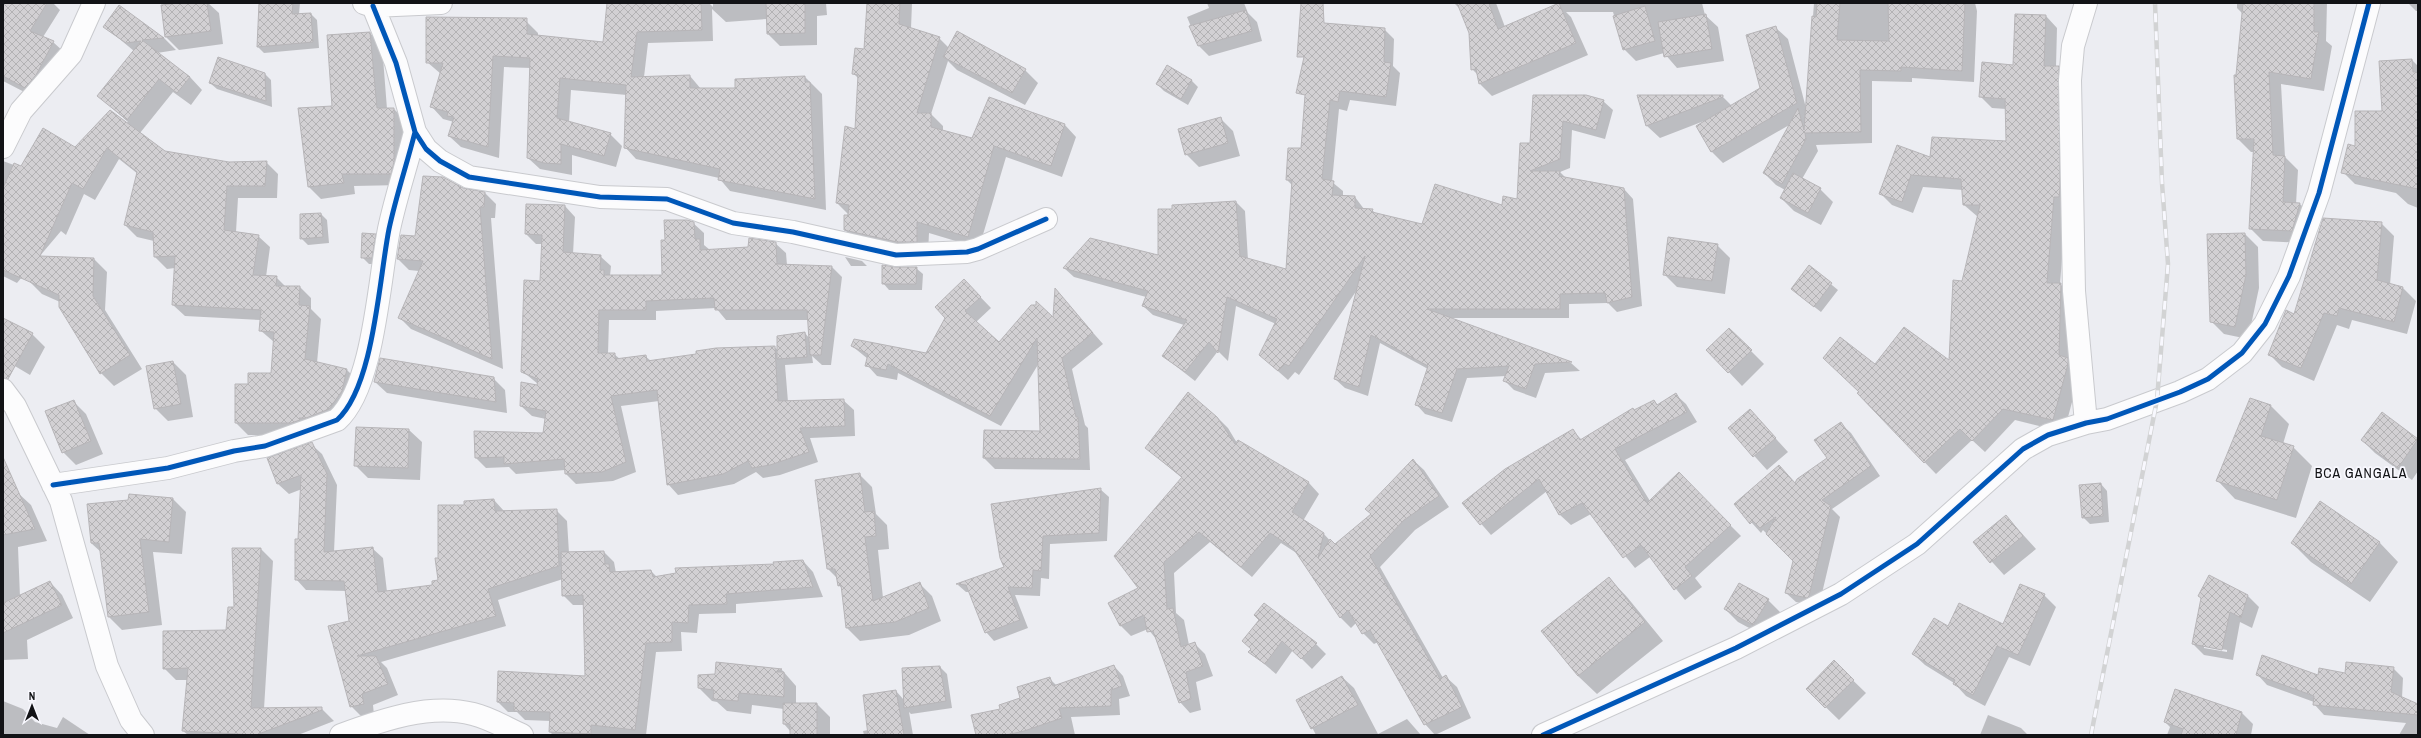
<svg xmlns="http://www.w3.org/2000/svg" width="2421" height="738" viewBox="0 0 2421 738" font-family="'Archivo Narrow',sans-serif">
<defs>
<pattern id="building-cross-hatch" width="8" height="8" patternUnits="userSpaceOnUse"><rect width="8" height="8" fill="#d2d0d3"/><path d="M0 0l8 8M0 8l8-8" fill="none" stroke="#b3b2b4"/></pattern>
</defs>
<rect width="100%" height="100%" fill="#ecedf2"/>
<path fill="#0003" fill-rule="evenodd" d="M3 3H53L60 10 43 37 53 42 64 52 36 98 3 81Z
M186 3H208L219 13 223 44 179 50 166 37 162 6Z
M260 3H300L299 14H311L317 20 319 48 264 53 258 47Z
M616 3H709L713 7V3H826L827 15 817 16V45L780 46 768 34 767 19 726 22 712 9 713 41 648 43 644 77 690 76 701 89H736L805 77 822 94 826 210 730 191 719 178 636 159 625 147 627 95 571 90 569 122 610 134 622 146 616 167 572 155V175L540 169 528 158 531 68 504 67 499 158 461 147 449 136 454 122 443 119 432 107 441 74 427 62 527 22 538 33V36L604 43Z
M868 3H912L911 29 939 38 949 48 1025 70 1038 83 1025 105 957 70 948 61 931 114 943 126V131L972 139 990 98 1065 125 1076 137 1062 177 1006 157 979 248 929 233 928 253 857 242 845 230 850 216 837 203 856 130 859 79 853 73 864 50Z
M1207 3H1244L1248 13 1257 22 1262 41 1209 56 1199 46 1187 17 1209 8Z
M1454 3H1496L1505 27 1557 5 1555 3H1702L1705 15 1718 27 1724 61 1677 68 1664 53 1636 61 1624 49 1613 12H1566L1571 17 1588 55 1492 96 1480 84 1478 75 1472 69 1470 33 1462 11Z
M1814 3H1975L1977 11 1974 82 1912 78V82L1872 81V143L1816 145 1818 151 1802 179 1820 189 1833 202 1821 225 1794 211 1781 198 1785 190 1776 185 1764 173 1791 124 1723 163 1712 152 1697 126 1704 121 1660 138 1647 126 1639 96H1722L1732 106 1762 89 1776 28 1788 39 1806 108Z
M2237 3H2327L2326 41 2332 46 2324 91 2281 84 2285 157 2298 170 2296 204H2300L2313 217 2305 243 2263 241 2250 228 2254 152H2251L2238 139 2235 76H2237L2243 14 2237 8Z
M2408 3H2418V11H2416Z
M119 7 164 38 176 50 157 53 190 77 202 90 191 105 173 92 140 133 164 152 229 163 266 162 278 174 277 198H238L236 232 258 236 270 247 266 277H276L286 287H300L311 298V309L321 319 317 363 347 370 359 382 350 410 303 435H248L236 423V385H249L271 374 274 342 260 330 261 320 185 316 173 305 175 268 167 269 155 257 154 241 137 237 125 225 138 174 119 159 95 200 84 194 66 235 61 231 17 283 3 276V161L22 168 76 148 128 122 99 96 134 51 105 27Z
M2046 16 2057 28 2056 67H2058L2070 79 2066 208 2060 284 2073 296 2079 376 2064 432 2015 420 1985 452 1972 440 1936 474 1858 393 1876 366 1950 362 1963 282 1978 217 1964 205 1963 190 1923 187 1913 213 1892 205 1880 193 1931 158 2007 142 2006 109 1992 108 1980 96 2014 66Z
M1384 29 1394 39 1393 66 1400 73 1396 106 1350 100 1347 111 1339 109 1332 182 1343 191V197H1355L1364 209 1372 210 1376 214 1423 225 1503 206 1518 200 1531 144 1534 96 1603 101 1613 110 1605 139 1572 130 1570 168 1560 172 1566 178 1624 189 1633 199 1642 306 1617 312 1608 303 1569 304V318H1450L1571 363 1580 371 1545 373 1536 398 1514 390 1505 381 1506 376 1467 378 1452 422 1425 414 1416 404 1428 369 1380 343 1368 396 1345 388 1335 379 1357 290 1299 375 1295 372 1288 380 1270 364 1276 324 1236 306 1228 361 1218 351 1195 381 1163 356 1184 325 1153 315 1143 306 1146 297 1074 277 1064 268 1159 257 1173 210 1236 202 1245 211 1248 260 1287 271 1292 185 1287 180 1302 149 1306 87Z
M370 33 382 45 387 109H394L406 121 402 185 354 186 355 194 321 199 309 187 333 107Z
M2412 60 2418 66V208L2408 204 2396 193 2355 184 2343 172 2356 147 2383 112Z
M1167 67 1192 81 1198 87 1188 105 1164 91 1157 84Z
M265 74 271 80 272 107 217 89 210 83Z
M1220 118 1233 131 1240 156 1199 167 1186 154Z
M463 189 485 193 496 204 495 218H491L503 369 411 329 400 318 419 271 409 270 398 259 416 237Z
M565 206 575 217 573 254 600 256 611 266 610 276H663L666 241 693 223 704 233V245L710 250 749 248 775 243 786 253 787 265 832 267 842 277 831 365H822L812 356 813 363 785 365 788 402 843 400 854 410 855 436 810 438 818 462 780 475 763 478 756 472 734 484 678 495 668 484 659 401 621 406 636 472 613 481 576 484 566 474 565 470 516 474 509 467 486 468 476 458 544 434 546 419 532 416 521 406 538 384 522 371 541 282 543 244H536L526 234ZM716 308 726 320H809L810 339 805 333 778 350 774 347 651 361 645 356 620 359 614 354H608L609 320H656V311Z
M321 214 327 220 329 243 308 245 301 238Z
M2381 223 2394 236 2390 285 2403 288 2416 301 2407 334 2352 320 2349 329 2337 325 2314 381 2282 367 2269 354 2295 315Z
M2245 234 2258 247 2259 288 2248 339 2224 334 2211 321Z
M375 235 381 241 378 264H369L362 257Z
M1717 245 1730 258 1725 294 1677 287 1664 274Z
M845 257 862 261 867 266H851Z
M94 259 107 272 105 310 142 369 114 386 101 373 60 302 42 294 29 281Z
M1810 267 1838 290 1821 312 1799 295Z
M896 268H916L923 274 922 290H889L883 283Z
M964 280 991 308 976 322 999 343 1054 319 1056 291 1103 344 1072 369 1085 425 1088 428 1090 470 995 469 984 458 1041 432 1039 363 1001 426 898 373 897 380 877 376 867 365 868 359 852 346 927 354Z
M1729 329 1764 364 1742 386 1708 350Z
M3 330 32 334 45 347 30 375 3 359Z
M173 362 186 375 193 417 168 421 155 408Z
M493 378 505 390 507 413 387 393 375 382Z
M1675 394 1686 404 1697 422 1625 460 1650 501 1679 474 1741 536 1695 578 1702 587 1685 600 1650 557 1635 568 1591 514 1571 525 1560 515 1547 491 1491 535 1463 503 1573 431 1582 440 1654 401 1658 405Z
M73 401 86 414 103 454 76 465 63 452Z
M2271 406 2289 424 2283 444 2293 447 2312 466 2296 518 2235 499 2217 480Z
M1750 410 1788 452 1767 470 1729 428Z
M2382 414 2418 440V471L2412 480 2375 453 2362 440Z
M1217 417 1228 428 1237 443 1239 442 1309 483 1319 494 1303 521 1323 533 1335 546 1372 514 1413 460 1424 470 1449 507 1415 530 1380 567 1443 678 1446 677 1457 687 1471 718 1435 735 1425 724 1378 642 1374 644 1363 633 1357 622 1351 628 1341 618 1298 554 1281 543 1252 577 1210 542 1174 573 1176 613 1184 620 1189 645 1194 643 1205 654 1213 676 1196 682 1201 710 1190 713 1180 702 1157 640 1148 629 1131 636 1120 625 1139 588 1182 478 1146 448Z
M1841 424 1851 433 1880 476 1832 509 1840 517 1819 606 1817 607 1796 602 1786 593 1794 561 1763 530 1761 533 1735 504 1795 484 1828 458Z
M409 430 422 442 420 480 368 478 355 465Z
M311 444 322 454 337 485 334 552 372 548 383 558 387 592 434 585 439 580V559L465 506 494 500 504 511 556 510 567 521 569 553 604 552 614 562 616 573 651 571 658 578 803 561 813 572 823 597 736 604V613L699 614 697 633 681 632 682 651 656 652 646 735H553L550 732 551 721 525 720 517 712H508L498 702 586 677 585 605H573L563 595V579L498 600 506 626 381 662 387 668 398 695 373 705 374 715 362 717 351 706 350 621 347 591 306 590 296 579 302 489 289 494 278 484 268 459Z
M859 474 872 487 876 514 887 525 889 549 878 550 883 598 919 583 932 596 941 621 909 635 860 641 847 628 843 589 838 585 837 578 828 569Z
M2101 484 2107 491 2109 522 2090 524 2083 517Z
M1100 489 1109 497 1107 541 1050 544 1049 579 1041 578 1040 596 1015 595 1028 628 994 641 986 632 970 592H966L958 585 1005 567 1001 558Z
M18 493 31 505 47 541 18 547 20 597 50 582 62 595 73 618 27 640 28 659 3 660V499Z
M173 499 186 512 182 554 153 552 162 625 122 630 109 617 102 553 91 543Z
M2320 503 2380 543 2398 562 2370 602 2311 562 2292 543Z
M2006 516 2036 549 2004 575 1974 542Z
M233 549H261L273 561 264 709 321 708 334 721 298 735H188L183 731 188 680H176L164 668 227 631 235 608Z
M1609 578 1627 597 1663 641 1597 694 1578 676Z
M1739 584 1768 600 1781 613 1766 637 1738 622 1725 609Z
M2044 595 2056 607 2030 666 2009 657 1985 706 1966 696 1954 683 1925 665 1913 654 1948 628 2004 626Z
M2248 596 2259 607 2252 628 2240 622 2233 660 2204 655 2193 644ZM2204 646 2227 650V652L2204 648Z
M1261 620 1316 644 1326 654 1312 669 1293 650 1276 674 1250 652Z
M1834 662 1866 693 1839 720 1807 689Z
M717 664 782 670 796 686V704H817L830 717V735H791V732L784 724V709L752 705 751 714 727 711 717 702 712 701 699 688 716 675Z
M1114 666 1123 676 1130 696 1119 699 1120 715 1071 717 1075 735H977L1001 710 1049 678 1057 686Z
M940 667 947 674 952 708 911 714 909 712 913 735H864L863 731 868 730 896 691 904 700Z
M2393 668 2403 678 2402 698 2418 705V735H2399L2406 723 2324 715 2314 704V702L2267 685 2257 674 2318 676Z
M1342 677 1354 688 1378 734 1407 719 1421 735H1316L1298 700Z
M3 701 23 709 35 722 57 728 63 717 90 735H3Z
M2242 713 2253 724 2251 735H2167L2170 727 2165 722Z
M1988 715 2021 728 2028 735H1980Z"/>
<path fill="url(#building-cross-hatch)" stroke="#b7b5b8" d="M3 3H47L30 31 54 41 36 75 25 88 3 76Z
M178 3H207L211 31 165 37 161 5Z
M259 3H293L292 14 311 13 313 42 257 47Z
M607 3H701L702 30 637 32 631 77 690 75V88H735V79L805 76V82H810L815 199 718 180 720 169 624 148 626 85 560 78 557 118 611 133 604 156 561 144V164L544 163 527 158 530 58 493 56 488 147 448 136 454 117 447 116 448 112 430 107 443 63H426V17L527 18V34L603 42Z
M766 3H805V33L767 34Z
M867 3H900L899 24 940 37 917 113H931V127L972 138 989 97 1065 124 1051 166 994 146 968 237 917 222V242H897L844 230V215H848L849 205 836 203 845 126 855 129 858 75 852 74 855 48 864 49Z
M1301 3H1323L1324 23 1385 28 1384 62 1391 63 1386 97 1340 91 1338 102 1330 100 1322 179 1334 181 1332 195 1355 196V208L1373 209 1372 212 1422 224 1435 184 1502 205 1503 196 1517 199 1520 143H1530L1533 95H1586L1604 100 1596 130 1563 121 1560 159 1530 171H1560L1559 176 1624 188 1632 297 1607 303 1605 293 1560 294V309H1427L1572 362 1535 364 1526 389 1503 381 1509 366 1457 369 1442 413 1415 405 1428 366 1371 335 1359 387 1334 379 1365 256 1289 366 1285 364 1278 371 1259 355 1277 319 1227 297 1218 353 1209 342 1185 372 1162 356 1187 320 1142 306 1148 291 1063 268 1090 238 1158 255V209H1172V205L1236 201 1240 256 1286 269 1292 180H1286L1288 148H1301L1305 95 1296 93 1304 57H1297Z
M1457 3H1489L1498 29 1559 3 1576 43 1479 84 1476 69 1471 70 1469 33Z
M1817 3H1840L1837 40 1889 41 1888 3H1965L1962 71 1901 67V71L1860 70 1861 132 1805 133 1806 139 1782 184 1763 173 1798 108 1804 130 1812 16 1816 17Z
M2243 3H2314V32H2319L2311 79 2269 72 2273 155 2285 156 2283 202 2300 203 2292 231 2249 229 2254 139H2237L2234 75H2236Z
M119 5 164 38 142 40 190 77 177 93 159 79 127 120 97 96 141 41 126 43 103 27Z
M1645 6 1655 41 1623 50 1613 16Z
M1246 10 1252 31 1198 46 1189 26Z
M1706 14 1712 49 1664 57 1658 22Z
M2015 14 2046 15 2044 66H2059L2060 189 2059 197H2054L2047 283H2061L2059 355 2068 358V364L2053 420 2003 409 1972 441 1960 429 1924 463 1857 393 1859 392 1823 358 1840 337 1875 364 1904 327 1949 360 1953 280 1962 281 1980 205H1963L1961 179 1911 175 1902 202 1879 194 1897 145 1930 157 1932 137 2006 141 2005 99 1979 97 1982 62 2013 65Z
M1776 26 1797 103 1711 152 1696 126 1760 88 1746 35Z
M957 31 1026 69 1012 93 943 57Z
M370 32 377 108H394V162L391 174H342L344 183 308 187 298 108 332 106 327 35Z
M218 57 265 73 266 101 209 83Z
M2412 59 2413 72H2418V189L2341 173 2348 144 2355 146V111H2382L2379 61Z
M1167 65 1192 80 1181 99 1156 84Z
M1637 95H1723V97L1646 126Z
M110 110 165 151 229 162 267 161 265 186H227L224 230 259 235 253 275 277 276 276 286H300L299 305 310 306 305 359 347 369 342 391 329 409 306 418H299L300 420 291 423H235V384H248V373H271L274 332 259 331 261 310 172 305 175 256 154 257 153 232 124 225 137 172 107 148 83 189 72 183 40 256 94 258 93 296 130 355 100 374 59 307V295L3 270V188L14 163 21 166 43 128 75 147Z
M1221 117 1228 143 1185 155 1178 129Z
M1793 173 1821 188 1808 213 1780 198Z
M423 176 443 177 463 188 485 192 484 207H480L492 359 398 318 423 261 397 259 401 235 415 236Z
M526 204 565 205 563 252 601 255 600 270H604V275H662L661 240H665L664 220H687L694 222 695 239H700V250L748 247 749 238 776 242 777 264 832 266 821 355H810L807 310H715L714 298 646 301V310H599L598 353H615V359L646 355 647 361 696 354V351L716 348 775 346 778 401 844 399 845 426 800 428 809 452 770 465 752 468 748 461 723 474 667 485 657 390 611 396 626 462 602 472 565 474 564 459 504 464V457L475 458 474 431 543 433 546 411 520 406 521 382 537 385 538 379 521 372 524 280 540 281 542 235 525 234Z
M321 213 323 237 300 239V214Z
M2323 218 2382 222 2377 280 2403 287 2394 322 2339 308 2337 316 2324 313 2301 368 2268 355 2286 310 2294 314Z
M362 233 376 234 372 258H361Z
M2245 233 2246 275 2235 327 2210 322 2207 234Z
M1668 237 1718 244 1712 281 1663 275Z
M882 265 896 267H917L916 284H882Z
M1809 265 1832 283 1814 307 1791 289Z
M964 279 981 297 965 311 999 342 1031 305H1036V301L1053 317 1055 288 1093 333 1062 358 1076 417H1078L1080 459 983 458 984 430 1040 431 1037 338 990 416 888 364 886 370 865 366 868 354 851 346 854 339 926 353 945 318 935 307Z
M3 318 33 333 8 379 3 378Z
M1729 328 1752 350 1728 373 1706 350Z
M805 332 807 357 777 359V336Z
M380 358 494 377 496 402 374 382Z
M173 361 181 404 154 409 146 366Z
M1188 392 1217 417 1235 444 1238 440 1309 482 1292 512 1324 533 1318 558 1330 539 1335 544 1371 514 1365 509 1413 459 1439 496 1404 520 1370 556 1440 679 1446 675 1462 707 1424 725 1370 630 1362 634 1348 610 1340 618 1293 548 1270 533 1241 567 1199 532 1164 562 1167 609 1173 608 1181 647 1195 642 1203 666 1186 672 1191 699 1179 703 1153 631 1147 632 1144 615 1120 626 1108 603 1138 588 1114 556 1182 477 1145 448Z
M1676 393 1687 412 1615 449 1647 503 1679 472 1731 525 1685 567 1692 576 1674 590 1641 545 1623 558 1582 503 1559 515 1539 479 1480 525 1462 503 1505 469 1573 429 1580 440 1633 408 1634 410 1654 400 1657 405Z
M2250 398 2271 405 2261 436 2294 446 2277 500 2216 481Z
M74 400 91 441 62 453 45 411Z
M1750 409 1776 438 1753 457 1728 428Z
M2382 412 2418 439 2398 468 2361 440Z
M1841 422 1871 466 1822 500 1831 506 1809 596 1807 598 1785 593 1793 561 1766 534 1776 517 1760 528 1753 521 1750 524 1734 504 1779 465 1795 483 1797 479 1827 458 1814 440Z
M356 427 409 429 408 468 354 466Z
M312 442 327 474 324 552 373 547 378 592 432 585V581L438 580 435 558H438V505H464V501L494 499 495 511 557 509 559 566 488 589 496 616 357 656H376L388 684 362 694 364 704 350 707 328 626 349 621 344 581 295 580V539H298L301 475 277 484 267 458Z
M3 457 35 529 3 535Z
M860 473 865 512 874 511 876 536 865 537 873 601 920 582 929 608 895 622 846 628 841 585 838 586 835 569H827L815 480Z
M2101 483 2103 516 2082 518 2079 485Z
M1101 488 1099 533 1043 536 1041 571 1033 570 1032 588 1008 587 1020 620 985 633 966 585 956 584 1004 567 1000 558 991 504Z
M129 494 173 498 169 542 140 539 149 612 108 617 99 543H91L87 504 128 500Z
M2320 501 2380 542 2351 584 2291 543Z
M2006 515 2023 536 1990 563 1973 542Z
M232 548H261L251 708 322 707V710L256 735 182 731 188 668 163 669V631L226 630 228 607H234Z
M604 551 605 564H609L610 572 651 570 653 577 676 573 675 568 774 564 773 562 803 560 813 587 726 594 727 604 689 605 688 623 672 622V642L646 643 635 730 591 725V734L549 732 550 712 514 711V703L497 702 498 671 585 676 583 595 562 596 561 552Z
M2209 575 2248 595 2241 618 2230 612 2222 650 2192 644 2201 598 2198 596Z
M1609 577 1645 622 1578 676 1541 631Z
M50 581 62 605 3 633V603Z
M1739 583 1769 599 1753 625 1724 609Z
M2020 584 2045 594 2027 636 2018 655 1997 646 1973 695 1953 684 1955 680 1912 654 1934 618 1948 626 1959 603 2003 624Z
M1264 603 1317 643 1301 659 1282 641 1265 664 1248 652 1251 649 1242 641 1259 620 1254 615Z
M2262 655 2318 675 2319 668 2345 673 2346 662 2394 667 2391 692 2418 704V715L2313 705 2314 696 2256 675Z
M1834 660 1854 680 1825 708 1806 689Z
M716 662 782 669 776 672H784V697L739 693 738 701 713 699 714 690 698 688V675L715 674Z
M1114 665 1122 686 1111 690V706L1059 708 1062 718 1024 731 1006 735H976L971 715 1000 709 999 705 1020 698 1017 687 1050 677 1053 686Z
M940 666 946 701 904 708 902 668Z
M1342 676 1358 705 1311 729 1296 700Z
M2175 689 2242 712 2236 735H2181L2183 729 2164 722Z
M896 690 904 735H868L863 695Z
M783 703H817V735H790V724H783Z"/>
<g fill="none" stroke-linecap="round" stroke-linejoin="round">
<g stroke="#c9cace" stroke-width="24">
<path id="minor" d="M364 3 373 6 441 3
M373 6 396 63 415 132 426 149 440 161 469 177 600 197 667 199 733 223 793 232 896 255 967 252 978 249 1046 219
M3 147 21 111 71 54 94 3
M3 390 15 406 61 501 107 666 131 720 143 735
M2086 423 2074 291 2070 80 2073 46 2086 3
M53 485 168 468 234 451 265 446 337 420C374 387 379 279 389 229 396 196 407 164 415 132
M341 735C382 720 429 703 473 714 490 718 506 728 522 735
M1543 735 1736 648 1841 594 1917 544 2023 449 2048 435 2086 423 2107 419 2180 392 2208 379 2242 353 2265 324 2289 276 2319 193 2369 3"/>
</g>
<use href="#minor" stroke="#fcfcfd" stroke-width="22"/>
<g stroke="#d2d3d4" stroke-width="4.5">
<path id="rail" d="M2091 735 2157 400 2168 264 2162 183 2155 3"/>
</g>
<use href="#rail" stroke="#f8f8fe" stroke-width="3" stroke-dasharray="9" stroke-linecap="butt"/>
<g stroke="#f8f8fe" stroke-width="8">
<path id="cycleway" d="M373 6 396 63 415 132 426 149 440 161 469 177 600 197 667 199 733 223 793 232 896 255 967 252 978 249 1046 219
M53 485 168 468 234 451 265 446 337 420C374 387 379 279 389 229 396 196 407 164 415 132
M1543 735 1736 648 1841 594 1917 544 2023 449 2048 435 2086 423 2107 419 2180 392 2208 379 2242 353 2265 324 2289 276 2319 193 2369 3"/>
</g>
<use href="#cycleway" stroke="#0057b8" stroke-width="5"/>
</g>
<g text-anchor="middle" stroke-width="3.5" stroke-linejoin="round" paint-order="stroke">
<g font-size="14" letter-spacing="1" fill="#121316" stroke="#f8f8fe">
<text x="2361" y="478">BCA GANGALA</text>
</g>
</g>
<rect width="2421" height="738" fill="none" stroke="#121316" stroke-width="8"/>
<g transform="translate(32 706)" stroke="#f8f8fe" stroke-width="3" paint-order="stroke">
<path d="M0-3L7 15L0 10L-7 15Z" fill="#121316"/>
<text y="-6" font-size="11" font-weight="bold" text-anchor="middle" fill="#121316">N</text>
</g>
</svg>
